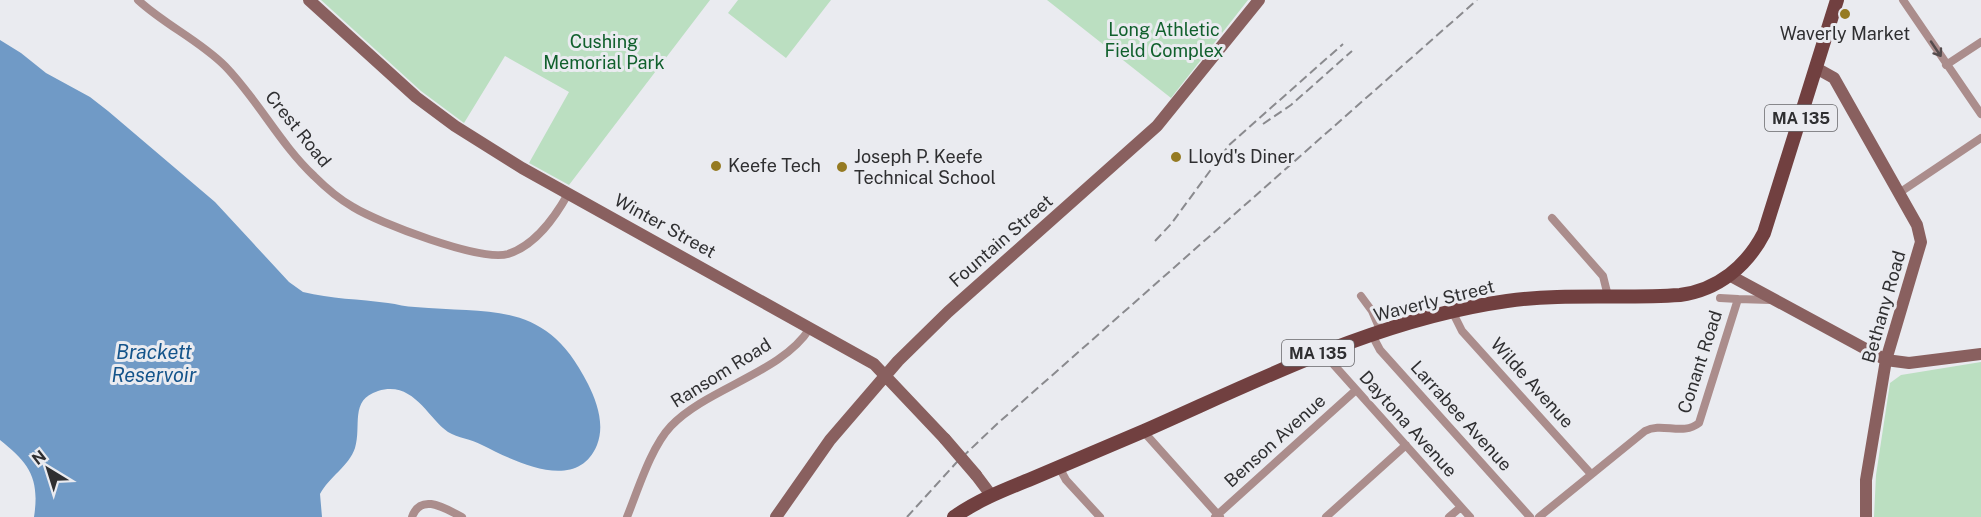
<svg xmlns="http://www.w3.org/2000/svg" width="1981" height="517" viewBox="0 0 1981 517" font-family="'Public Sans',sans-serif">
<rect width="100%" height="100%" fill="#eaebf0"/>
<path fill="#bbdfc1" d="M321 0H710L569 185 529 163 569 92 505 56 464 123 421 91Z
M738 0H831L786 58 728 13Z
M1047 0H1248L1171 98Z
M1981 362V517H1874L1876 475 1890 383 1901 375Z"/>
<path fill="#709ac6" d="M0 40 21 53 46 73 90 97 108 111 215 202 289 282 303 292C331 299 359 299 388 303 397 304 406 307 415 307 494 314 546 300 588 384 597 402 605 425 597 445 577 494 514 461 482 445 471 439 458 438 448 432 427 417 413 380 378 391 349 400 362 426 355 448 349 466 329 477 320 494L322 517H34C40 478 29 463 0 440Z"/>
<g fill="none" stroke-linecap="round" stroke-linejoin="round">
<path stroke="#ab8d8c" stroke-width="8" d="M138 0C165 25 199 40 225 66 258 100 280 144 314 176 326 188 339 199 353 207 379 223 481 262 508 254 536 245 555 217 568 194
M1903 0 1981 114
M1946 65 1981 42
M1899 193 1981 138
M1552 218 1603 276 1608 296
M1361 296 1372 311 1381 332
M1738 299 1770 300
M1452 311 1462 331 1591 474
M1372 335 1380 350 1530 517
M1327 350 1334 365 1470 517
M1143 431 1220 517
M1059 467 1066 480 1100 517
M412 517C421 492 446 509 462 517
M627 517C638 490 651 447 671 426 707 388 782 373 810 328
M1215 517 1356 390
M1326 517 1406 445
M1449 517 1461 507
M1539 517 1645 431C1662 422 1683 436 1699 423L1738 299 1720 298"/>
<path stroke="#89605f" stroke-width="12" d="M309 0 416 97 455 126 522 168 874 364 945 439
M1816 68 1834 78 1917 225 1921 242 1886 360 1866 480V517
M1729 275 1886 360 1909 363 1981 354
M976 475 991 495
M776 517 830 440 898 361 948 312 1157 126 1259 0"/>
<path stroke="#714040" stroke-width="14" d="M954 517C978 500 1004 490 1031 479 1069 463 1107 447 1144 431 1262 379 1378 319 1507 301 1564 293 1622 299 1680 295 1718 290 1747 266 1764 233L1837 0"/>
<path stroke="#8a8a8e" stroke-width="2" stroke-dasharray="9 4.5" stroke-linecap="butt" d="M1263 124 1291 105 1352 51
M1155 241 1171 224 1229 145 1343 44
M907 517 956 463 997 424 1477 0"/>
<path stroke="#89605f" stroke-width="12" d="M945 439 976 475"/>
</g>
<defs><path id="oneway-shaft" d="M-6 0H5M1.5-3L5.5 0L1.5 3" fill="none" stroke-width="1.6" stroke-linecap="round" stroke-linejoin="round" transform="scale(1.5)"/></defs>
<use stroke="#544b4c" href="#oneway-shaft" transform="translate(1936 49) rotate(56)"/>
<g fill="#957a22" stroke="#eaebf0" stroke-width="2">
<circle cx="1845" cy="14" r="6"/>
<circle cx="1176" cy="157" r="6"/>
<circle cx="716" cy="166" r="6"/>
<circle cx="842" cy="167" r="6"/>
</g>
<g text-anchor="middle" stroke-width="6" stroke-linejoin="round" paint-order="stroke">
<g fill="#eaebf0" stroke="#67676a" stroke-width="1.5">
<rect x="1765" y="105" width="72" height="26" rx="4.5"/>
<rect x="1282" y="340" width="72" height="26" rx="4.5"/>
</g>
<g font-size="16" font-weight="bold" fill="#2f2f31">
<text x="1801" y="124">MA 135</text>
<text x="1318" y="359">MA 135</text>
</g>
<g font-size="18" fill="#11602d" stroke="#eaebf0">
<text x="1164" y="36">Long Athletic<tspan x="1164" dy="21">Field Complex</tspan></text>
<text x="604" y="48">Cushing<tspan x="604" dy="21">Memorial Park</tspan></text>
</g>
<g font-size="18" fill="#2f2f31" stroke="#eaebf0" text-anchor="start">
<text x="1845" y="40" text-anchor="middle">Waverly Market</text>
<text x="854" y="163">Joseph P. Keefe<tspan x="854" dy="21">Technical School</tspan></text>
<text x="1188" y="163">Lloyd's Diner</text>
<text x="728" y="172">Keefe Tech</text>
</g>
<g font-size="18" fill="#2f2f31" stroke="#eaebf0">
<text transform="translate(298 129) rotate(51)" y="6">Crest Road</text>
<text transform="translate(665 226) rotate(29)" y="6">Winter Street</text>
<text transform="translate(1001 241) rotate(-41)" y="6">Fountain Street</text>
<text transform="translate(1434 301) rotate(-14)" y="6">Waverly Street</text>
<text transform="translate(1884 307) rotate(-74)" y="6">Bethany Road</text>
<text transform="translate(1700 362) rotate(-72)" y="6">Conant Road</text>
<text transform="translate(721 373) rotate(-32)" y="6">Ransom Road</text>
<text transform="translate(1532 383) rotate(48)" y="6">Wilde Avenue</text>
<text transform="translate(1461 416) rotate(48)" y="6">Larrabee Avenue</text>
<text transform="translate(1408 424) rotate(48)" y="6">Daytona Avenue</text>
<text transform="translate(1275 441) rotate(-42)" y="6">Benson Avenue</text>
</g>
<g font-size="20" font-style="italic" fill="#14548b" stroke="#eaebf0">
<text x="154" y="359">Brackett<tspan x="154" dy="23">Reservoir</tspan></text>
</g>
</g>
<g transform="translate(48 469) rotate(322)" stroke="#eaebf0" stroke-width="4.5" paint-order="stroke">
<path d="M0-4.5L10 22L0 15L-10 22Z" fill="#2f2f31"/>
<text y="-9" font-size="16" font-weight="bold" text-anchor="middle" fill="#2f2f31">N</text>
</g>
</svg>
